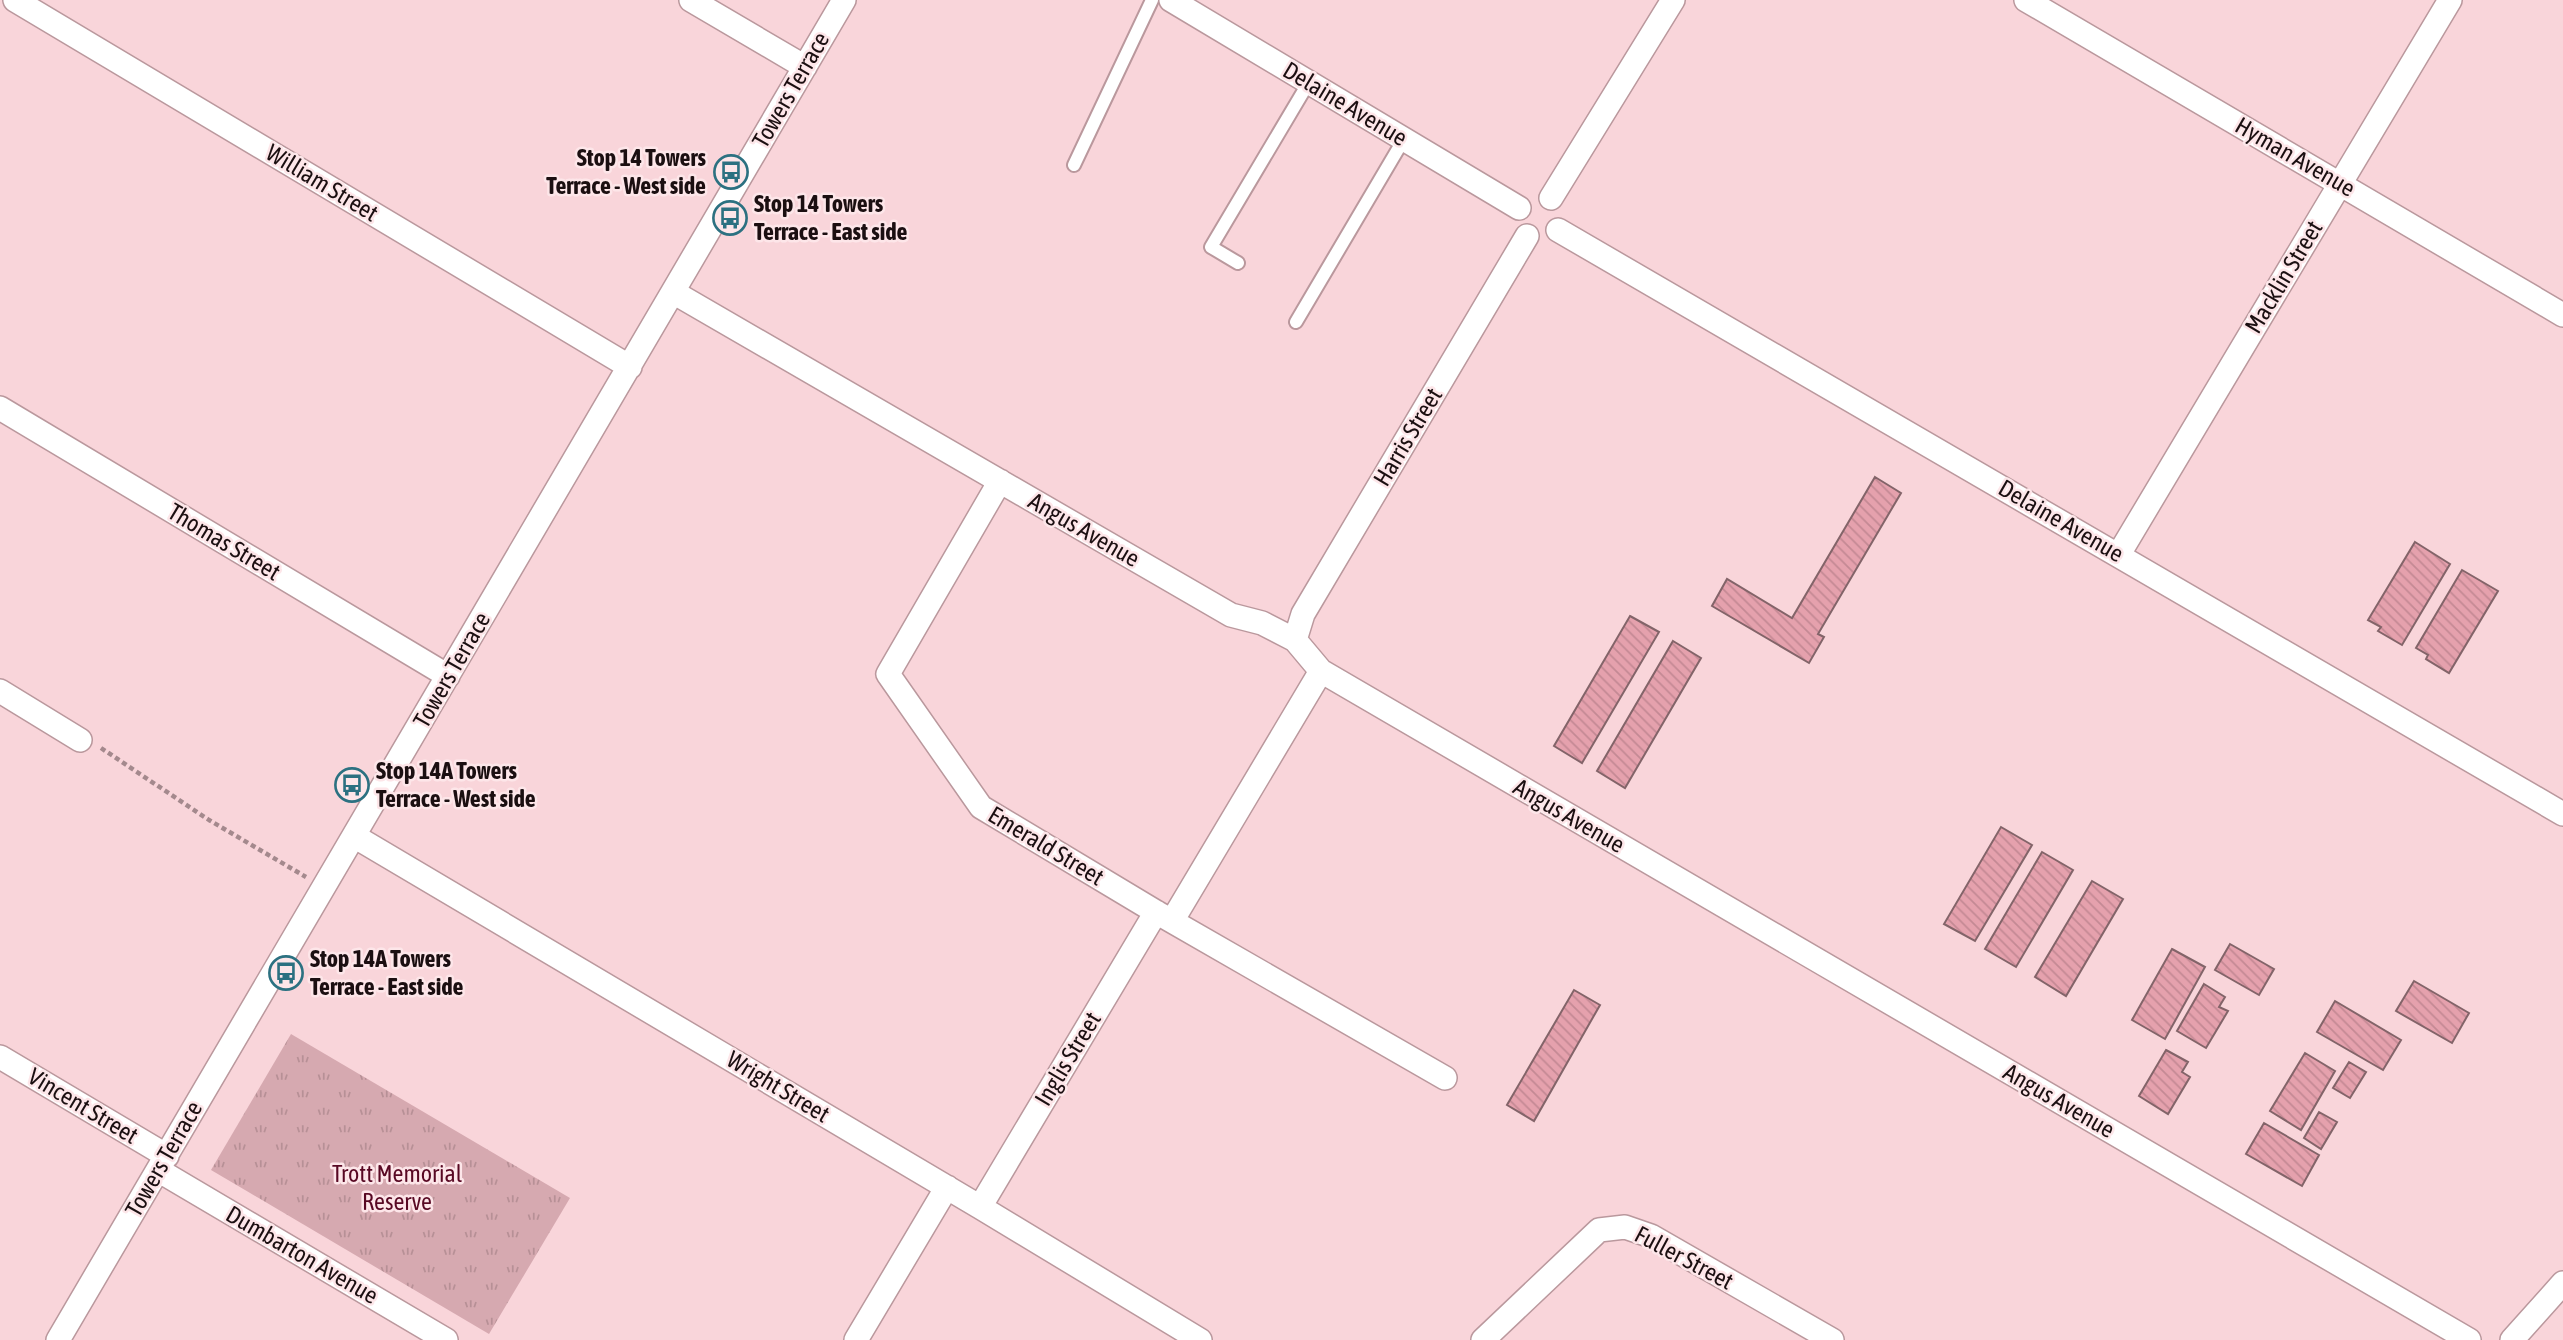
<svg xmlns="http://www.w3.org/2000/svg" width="2563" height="1340" viewBox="0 0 2563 1340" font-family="'Asap Condensed',sans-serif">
<defs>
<pattern id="grass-tufts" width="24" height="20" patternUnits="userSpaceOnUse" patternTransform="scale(1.75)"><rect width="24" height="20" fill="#d6a9b0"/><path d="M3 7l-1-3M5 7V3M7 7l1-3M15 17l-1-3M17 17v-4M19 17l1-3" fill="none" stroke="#b79096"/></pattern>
<pattern id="building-back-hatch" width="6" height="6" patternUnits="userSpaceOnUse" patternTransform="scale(1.75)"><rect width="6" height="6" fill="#e5a1ad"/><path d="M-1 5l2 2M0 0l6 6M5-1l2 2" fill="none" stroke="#c48994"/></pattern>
</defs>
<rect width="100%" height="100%" fill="#f9d5da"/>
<path fill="url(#grass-tufts)" d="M291 1034 570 1198 489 1334 211 1170Z"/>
<path fill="url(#building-back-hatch)" stroke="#836469" stroke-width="2" d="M1875 477 1901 493 1818 634 1824 637 1809 663 1712 606 1727 579 1792 618Z
M2415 542 2450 564 2402 645 2378 631 2381 627 2368 620Z
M2462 570 2498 591 2449 673 2426 659 2428 655 2416 648Z
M1630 616 1659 632 1582 763 1554 746Z
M1673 641 1701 658 1625 788 1597 771Z
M2001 827 2032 845 1975 941 1944 924Z
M2042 852 2073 870 2016 967 1985 949Z
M2092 881 2123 899 2066 996 2035 977Z
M2230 944 2274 969 2259 995 2215 970Z
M2172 949 2205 967 2165 1039 2132 1020Z
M2414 981 2469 1013 2452 1043 2396 1011Z
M2204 984 2225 997 2219 1007 2228 1011 2206 1048 2177 1031Z
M1574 990 1600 1005 1534 1121 1507 1105Z
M2335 1001 2401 1040 2383 1070 2317 1032Z
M2166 1050 2188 1062 2182 1072 2190 1077 2168 1114 2139 1096Z
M2305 1053 2335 1071 2301 1130 2270 1111Z
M2349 1062 2366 1072 2350 1098 2333 1088Z
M2319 1112 2337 1122 2321 1149 2304 1138Z
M2264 1123 2319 1155 2302 1186 2246 1154Z"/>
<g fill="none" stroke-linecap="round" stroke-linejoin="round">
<g stroke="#ba989d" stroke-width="16">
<path id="lane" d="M1074 165 1152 0
M1238 263 1211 247 1309 82
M1296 322 1404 139"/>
</g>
<g stroke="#ba989d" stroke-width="26">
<path id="street" d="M15 0 630 367
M691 0 805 67
M1171 0 1519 208
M2026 0 2563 315
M1551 198 1673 0
M1558 230 2563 814
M673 292 1231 615 1262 623 1295 640 1321 671 2469 1340
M0 408 448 676
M1000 481 888 674 981 807 1156 912 1445 1078
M2119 554 2450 0
M1295 640 1303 614 1527 236
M0 691 80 740
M354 836 980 1207 1200 1340
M1172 921 1321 671
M0 1057 167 1156
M158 1170 446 1340
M980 1207 1156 912
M58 1340 844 0
M856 1340 947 1187
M1483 1340 1599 1230 1625 1227 1651 1236 1832 1340
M2512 1340 2563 1283"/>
</g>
<path stroke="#a4898d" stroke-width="4.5" stroke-dasharray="5 3.5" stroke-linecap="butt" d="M101 748 209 820 306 877"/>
<use href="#lane" stroke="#fff" stroke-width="12"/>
<use href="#street" stroke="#fff" stroke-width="23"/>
</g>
<defs>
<g id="bus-ring" transform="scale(1.75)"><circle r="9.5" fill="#fde6e9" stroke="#2c7181" stroke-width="1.5"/><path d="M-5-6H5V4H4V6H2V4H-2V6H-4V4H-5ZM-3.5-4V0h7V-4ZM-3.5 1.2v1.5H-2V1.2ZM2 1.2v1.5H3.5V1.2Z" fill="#2c7181"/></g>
</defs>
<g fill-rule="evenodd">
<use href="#bus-ring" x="731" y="172"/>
<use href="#bus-ring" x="730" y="218"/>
<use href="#bus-ring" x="352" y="785"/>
<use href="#bus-ring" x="286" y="973"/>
</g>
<g text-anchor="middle" stroke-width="5" stroke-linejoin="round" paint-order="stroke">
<g font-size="24" fill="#1b0f11" stroke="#fde6e9">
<text transform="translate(791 90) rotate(-60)" y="8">Towers Terrace</text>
<text transform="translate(1345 104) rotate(31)" y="8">Delaine Avenue</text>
<text transform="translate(2295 157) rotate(30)" y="8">Hyman Avenue</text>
<text transform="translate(322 183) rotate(31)" y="8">William Street</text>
<text transform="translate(2284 277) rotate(-59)" y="8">Macklin Street</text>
<text transform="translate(1408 437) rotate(-59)" y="8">Harris Street</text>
<text transform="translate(2061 521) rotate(30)" y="8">Delaine Avenue</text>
<text transform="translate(1084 530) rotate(30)" y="8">Angus Avenue</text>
<text transform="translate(224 542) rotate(31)" y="8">Thomas Street</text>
<text transform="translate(452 670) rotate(-60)" y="8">Towers Terrace</text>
<text transform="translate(1569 816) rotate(30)" y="8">Angus Avenue</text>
<text transform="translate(1046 846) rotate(31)" y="8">Emerald Street</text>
<text transform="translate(1068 1059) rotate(-59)" y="8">Inglis Street</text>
<text transform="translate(778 1087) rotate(31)" y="8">Wright Street</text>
<text transform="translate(2059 1101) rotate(30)" y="8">Angus Avenue</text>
<text transform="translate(83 1106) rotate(31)" y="8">Vincent Street</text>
<text transform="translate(164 1159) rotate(-60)" y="8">Towers Terrace</text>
<text transform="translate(302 1255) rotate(30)" y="8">Dumbarton Avenue</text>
<text transform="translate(1684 1258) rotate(28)" y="8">Fuller Street</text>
</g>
<g font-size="24" font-weight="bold" fill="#1b0f11" stroke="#fde6e9" text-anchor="start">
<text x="706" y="166" text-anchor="end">Stop 14 Towers<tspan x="706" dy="28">Terrace - West side</tspan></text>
<text x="754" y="212">Stop 14 Towers<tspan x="754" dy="28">Terrace - East side</tspan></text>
<text x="376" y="779">Stop 14A Towers<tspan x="376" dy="28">Terrace - West side</tspan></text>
<text x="310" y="967">Stop 14A Towers<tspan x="310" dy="28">Terrace - East side</tspan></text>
</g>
<g font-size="24" fill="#580823" stroke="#fde6e9">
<text x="397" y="1182">Trott Memorial<tspan x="397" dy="28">Reserve</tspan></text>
</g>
</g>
</svg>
